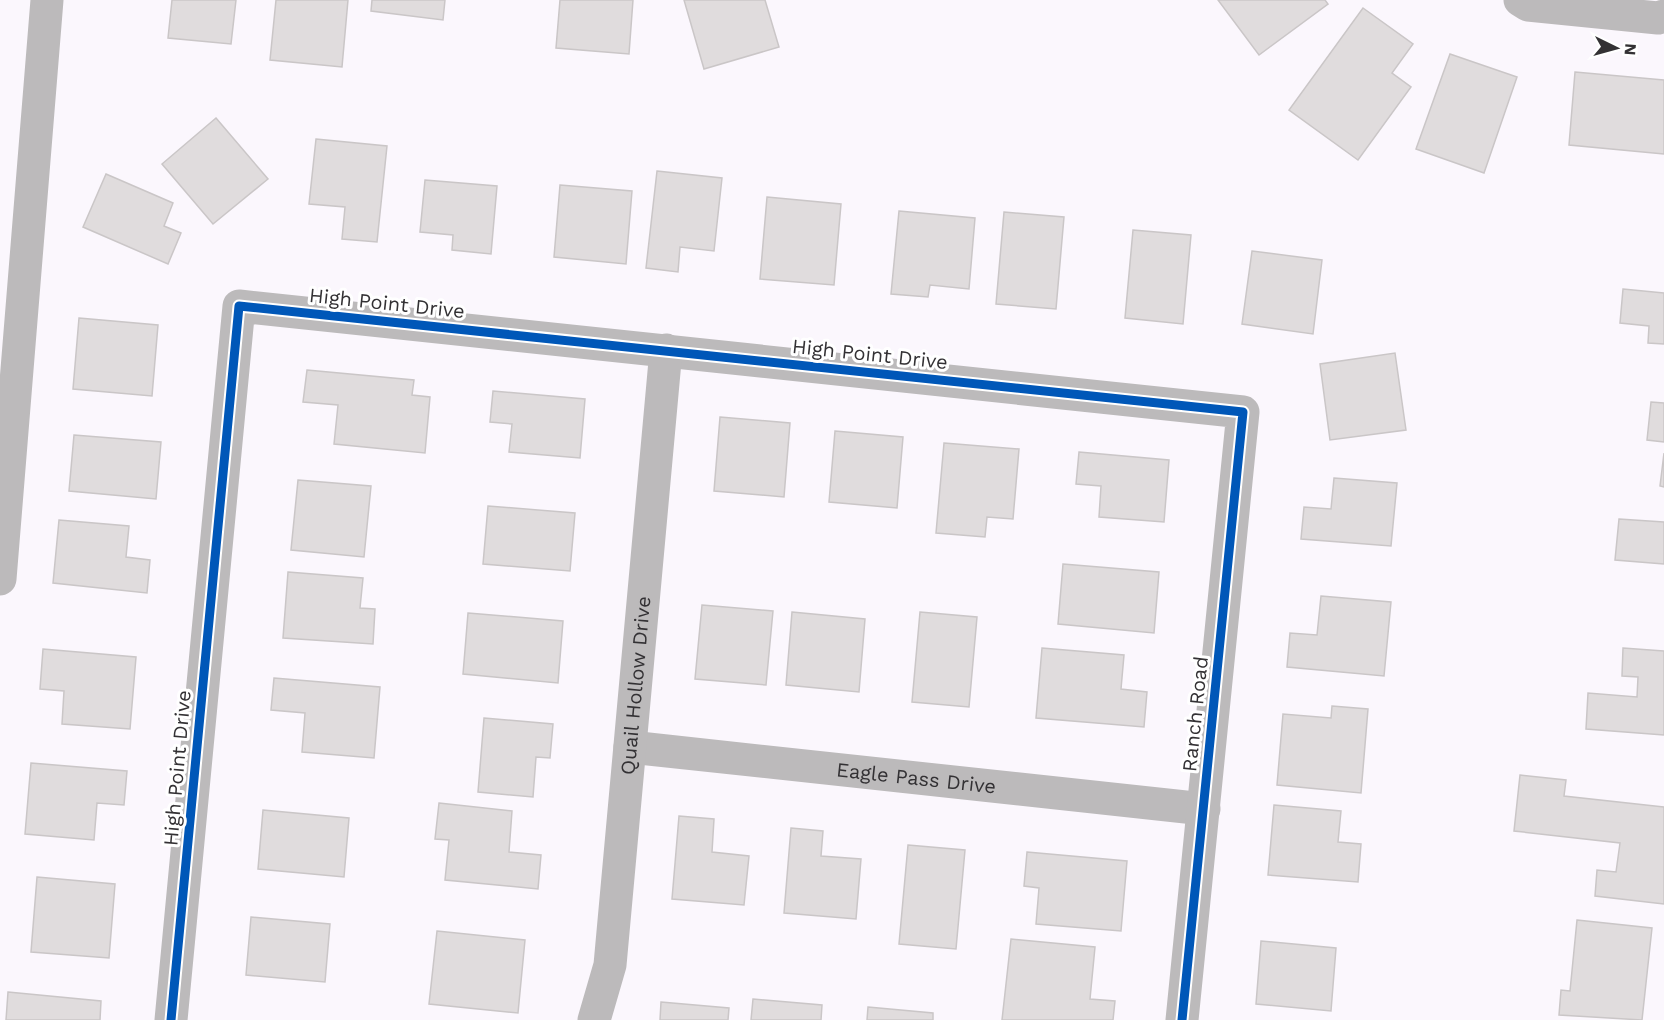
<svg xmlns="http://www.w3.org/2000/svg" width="1664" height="1020" viewBox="0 0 1664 1020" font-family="'Work Sans',sans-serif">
<rect width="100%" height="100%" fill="#fbf7fd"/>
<!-- building -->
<g fill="#e0dcdd" stroke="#cac6c7" stroke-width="1.5">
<polygon points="172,0 236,0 231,44 168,38"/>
<polygon points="276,0 348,0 342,67 270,60"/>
<polygon points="372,0 445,0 443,20 371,11"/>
<polygon points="560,0 633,0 629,54 556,48"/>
<polygon points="684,0 765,0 779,47 704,69"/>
<polygon points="1218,0 1325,0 1328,4 1259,55"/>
<polygon points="1363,8 1413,44 1392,73 1411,87 1358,160 1289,110"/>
<polygon points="1450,54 1517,77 1484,173 1416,149"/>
<polygon points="1575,72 1664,80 1664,154 1569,145"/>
<polygon points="216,118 268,179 213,224 162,164"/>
<polygon points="316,139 387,146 377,242 342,239 345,207 309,204"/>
<polygon points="657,171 722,178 714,251 680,247 678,272 646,268"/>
<polygon points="106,174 173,203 164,226 181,233 168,264 83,227"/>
<polygon points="425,180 497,186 491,254 452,250 453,235 420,232"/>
<polygon points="560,185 632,191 626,264 554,257"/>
<polygon points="767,197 841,204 834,285 760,279"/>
<polygon points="899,211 975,218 969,289 930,285 928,297 891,294"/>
<polygon points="1004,212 1064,217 1056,309 996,304"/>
<polygon points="1133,230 1191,235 1183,324 1125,318"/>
<polygon points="1252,251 1322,260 1313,334 1242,324"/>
<polygon points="1623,289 1664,293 1664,344 1648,343 1649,326 1620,323"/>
<polygon points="79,318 158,325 152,396 73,389"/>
<polygon points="1395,353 1406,430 1330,440 1320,364"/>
<polygon points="307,370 414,380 412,395 430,397 425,453 334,444 338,405 303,402"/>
<polygon points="493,391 585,399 580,458 509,452 512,424 490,422"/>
<polygon points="1651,402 1664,403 1664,442 1647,440"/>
<polygon points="720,417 790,423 784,497 714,491"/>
<polygon points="835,431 903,437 897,508 829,502"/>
<polygon points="74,435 161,442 156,499 69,491"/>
<polygon points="944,443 1019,449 1013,519 987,517 985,537 936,533"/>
<polygon points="1079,452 1169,460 1164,522 1099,517 1101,486 1076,484"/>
<polygon points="1664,453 1664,487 1660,486"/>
<polygon points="1334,478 1397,483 1391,546 1301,539 1304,507 1331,509"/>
<polygon points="298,480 371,486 364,557 291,550"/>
<polygon points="488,506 575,513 570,571 483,564"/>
<polygon points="1619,519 1664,522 1664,564 1615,560"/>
<polygon points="59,520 129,526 126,557 150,560 147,593 53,583"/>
<polygon points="1063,564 1159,572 1154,633 1058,624"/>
<polygon points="288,572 363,578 360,608 375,609 373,644 283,638"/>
<polygon points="1321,596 1391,602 1384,676 1287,667 1290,633 1317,635"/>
<polygon points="702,605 773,611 766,685 695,679"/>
<polygon points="792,612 865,619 859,692 786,685"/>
<polygon points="920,612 977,617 969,707 912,702"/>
<polygon points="468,613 563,621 558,683 463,674"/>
<polygon points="1042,648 1124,655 1121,689 1147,692 1144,727 1036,718"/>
<polygon points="1623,648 1664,651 1664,735 1586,729 1588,693 1637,697 1638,677 1622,676"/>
<polygon points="43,649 136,657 130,729 62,724 64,691 40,689"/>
<polygon points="274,678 380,687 374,758 302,752 305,713 271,710"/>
<polygon points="1332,706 1368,709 1361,793 1277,785 1283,714 1331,718"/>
<polygon points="484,718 553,724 550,758 536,757 533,797 478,792"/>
<polygon points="31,763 127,771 124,805 97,803 94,840 25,834"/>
<polygon points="1520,775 1566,780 1564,796 1664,807 1664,904 1595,896 1597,870 1616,872 1620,843 1514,831"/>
<polygon points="439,803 512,811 509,852 541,855 538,889 445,880 449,840 435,839"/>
<polygon points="1274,805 1341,811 1338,842 1361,844 1358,882 1268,875"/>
<polygon points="263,810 349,818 344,877 258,869"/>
<polygon points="679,816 714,819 712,852 749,856 744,905 672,899"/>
<polygon points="791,828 823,831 821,856 861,859 856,919 784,913"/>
<polygon points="908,845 965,850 956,949 899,944"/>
<polygon points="1027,852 1127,861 1121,931 1036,924 1039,888 1024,886"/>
<polygon points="37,877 115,884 109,958 31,952"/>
<polygon points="251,917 330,924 325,982 246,975"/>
<polygon points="1577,920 1652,928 1642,1020 1559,1015 1561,990 1570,991"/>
<polygon points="437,931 525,940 518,1013 429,1004"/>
<polygon points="1011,939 1095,947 1090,999 1115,1001 1113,1020 1002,1020"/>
<polygon points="1261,941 1336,948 1331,1011 1256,1004"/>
<polygon points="8,992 101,1001 100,1020 6,1020"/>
<polygon points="753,999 822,1005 821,1020 751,1020"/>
<polygon points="661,1002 729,1008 728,1020 660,1020"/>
<polygon points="868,1007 933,1013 933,1020 867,1020"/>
</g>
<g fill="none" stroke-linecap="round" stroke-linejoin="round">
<!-- minor -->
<g stroke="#bcbabb" stroke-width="33">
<polyline points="1520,0 1528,5 1658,18 1664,16"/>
<polyline points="0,579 47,0"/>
<path id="s1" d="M630,747L1204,809"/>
<polyline points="171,1020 239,306 1243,412 1182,1020"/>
<path id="s2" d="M594,1020L610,965L666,350"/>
</g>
<!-- cycleway casing -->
<g stroke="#fff" stroke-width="13">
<polyline id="cycleway" points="171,1020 239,306 1243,412 1182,1020"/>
</g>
<!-- cycleway -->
<use href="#cycleway" stroke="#0057b8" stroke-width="9"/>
</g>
<g text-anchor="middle" stroke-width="6" stroke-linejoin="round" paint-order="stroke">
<!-- street labels -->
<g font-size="20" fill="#333134" stroke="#fff">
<text transform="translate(387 303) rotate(6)" y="7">High Point Drive</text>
<text transform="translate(870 354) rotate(6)" y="7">High Point Drive</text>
<text dy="7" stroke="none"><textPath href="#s2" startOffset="338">Quail Hollow Drive</textPath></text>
<text transform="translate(1195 714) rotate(-84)" y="7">Ranch Road</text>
<text transform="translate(177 768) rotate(-85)" y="7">High Point Drive</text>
<text dy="7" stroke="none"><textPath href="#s1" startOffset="288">Eagle Pass Drive</textPath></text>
</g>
</g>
<!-- north arrow -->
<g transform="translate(1616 48) rotate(95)" stroke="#ffffff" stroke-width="4.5" paint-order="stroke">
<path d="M0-4.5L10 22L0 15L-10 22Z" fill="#333134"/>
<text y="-9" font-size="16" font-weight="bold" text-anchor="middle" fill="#333134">N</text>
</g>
</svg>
